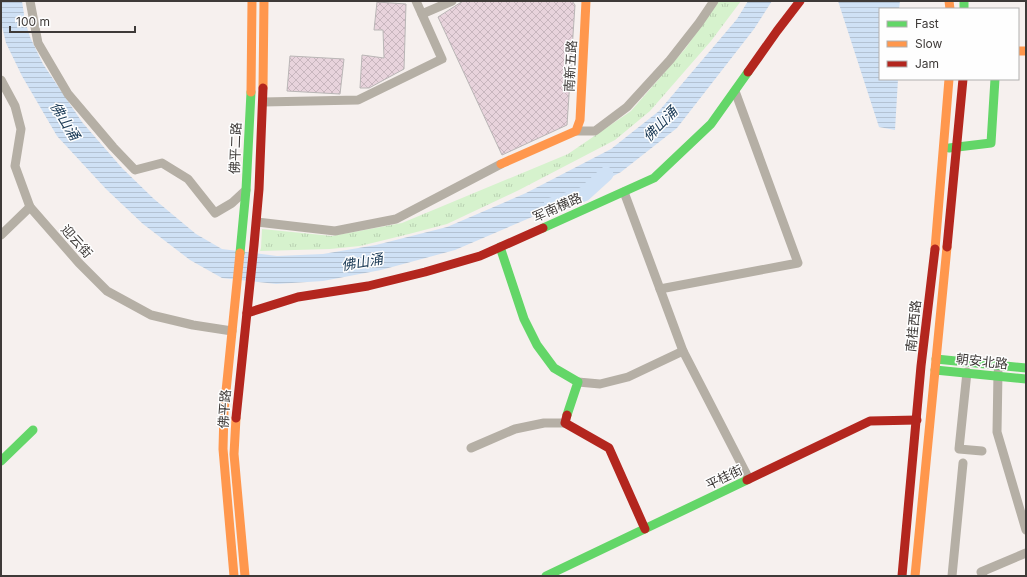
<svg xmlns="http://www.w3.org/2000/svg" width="1027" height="577" viewBox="0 0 1027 577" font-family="Inter,'Noto Sans SC',sans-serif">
<defs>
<pattern id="park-tufts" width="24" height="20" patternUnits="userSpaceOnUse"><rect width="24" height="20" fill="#d6f2cd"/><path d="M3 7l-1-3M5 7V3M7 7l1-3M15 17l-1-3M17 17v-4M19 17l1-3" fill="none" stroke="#b9d0b1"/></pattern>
<pattern id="water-rules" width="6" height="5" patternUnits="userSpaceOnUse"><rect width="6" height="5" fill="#cfe1f5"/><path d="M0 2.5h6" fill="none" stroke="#b3c2d3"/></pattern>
<pattern id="building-cross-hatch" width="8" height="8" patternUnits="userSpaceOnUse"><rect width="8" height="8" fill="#e8d3dc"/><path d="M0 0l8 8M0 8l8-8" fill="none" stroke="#c8b6be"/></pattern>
</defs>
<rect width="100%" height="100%" fill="#f6f0ee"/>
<!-- park -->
<polygon fill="url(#park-tufts)" points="719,1 741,1 711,41 650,111 615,140 519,190 447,224 409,234 360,246 330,249 260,251 261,248 262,229 332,236 402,223 568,154 631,111 685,49"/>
<!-- water -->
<g fill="url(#water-rules)">
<polygon points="1,1 22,1 25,21 30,37 43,64 82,122 122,168 154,199 196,234 222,249 277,256 323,254 376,245 447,227 526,193 611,149 659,111 737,19 748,1 772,1 754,29 677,128 621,172 539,214 455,250 381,270 323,281 276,284 222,278 190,260 143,224 106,189 57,136 22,76 6,43 1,22"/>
<polygon points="838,1 900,1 899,9 880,9 880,79 898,79 895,130 879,127"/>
</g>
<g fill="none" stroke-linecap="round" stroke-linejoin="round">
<!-- river -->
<polyline stroke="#cfe1f5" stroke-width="15" points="551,205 584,194 606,174"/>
</g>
<!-- building -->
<g fill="url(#building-cross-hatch)" stroke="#bab6b6">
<polygon points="463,1 572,1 575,5 567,125 502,155 438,17"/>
<polygon points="377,2 406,4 404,69 369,88 360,88 362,55 384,58 383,30 374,30"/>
<polygon points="290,56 344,59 340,94 287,91"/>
</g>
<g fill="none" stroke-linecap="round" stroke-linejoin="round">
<!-- street -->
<g stroke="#b5afa5" stroke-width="9">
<polyline points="30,1 38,43 68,94 113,147 135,170 162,163 188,179 215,213 232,203 246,190"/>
<polyline points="422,14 452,1"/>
<polyline points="1,80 15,106 21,129 15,166 30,207 79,263 107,291 151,315 193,325 232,331"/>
<polyline points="263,102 358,100 442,59 416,1"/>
<polyline points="576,131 595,131 627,107 670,60 699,23 714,1"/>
<polyline points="624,192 683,351 749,479"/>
<polyline points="257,222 335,231 396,219 501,164"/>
<polyline points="1,235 30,207"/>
<polyline points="660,289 798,263 735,91"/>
<polyline points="967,372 959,449 982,451"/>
<polyline points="998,372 997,432 1026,530"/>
<polyline points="578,382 600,384 628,377 683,351"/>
<polyline points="471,448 515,429 544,423 565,423"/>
<polyline points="952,576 963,463"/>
<polyline points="983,576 981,572 1026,553"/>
</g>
<!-- fast -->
<g stroke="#63d668" stroke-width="9">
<polyline points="964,1 964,9"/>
<polyline points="949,148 991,143 995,79"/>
<polyline points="543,228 654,178 711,124 748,72"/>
<polyline points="500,247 524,319 537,345 554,368 578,382 567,415"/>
<polyline points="240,253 246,190 251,92"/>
<polyline points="936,359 1026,368"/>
<polyline points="935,370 1026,379"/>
<polyline points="1,461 33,430"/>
<polyline points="546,576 747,480"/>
</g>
<!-- slow -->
<g stroke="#ff974d" stroke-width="9">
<polyline points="949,1 950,9"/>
<polyline points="1018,51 1026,51"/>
<polyline points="263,88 264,1"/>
<polyline points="251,92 252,1"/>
<polyline points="501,164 576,131 580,120 586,1"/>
<polyline points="935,249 949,79"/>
<polyline points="236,418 234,454 245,576"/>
<polyline points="234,576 223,449 224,411 240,253"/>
<polyline points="915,576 947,247"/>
</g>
<!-- jam -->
<g stroke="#b3261e" stroke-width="9">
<polyline points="748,72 777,31 800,1"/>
<polyline points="947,247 963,79"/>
<polyline points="247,313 298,297 368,286 425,272 480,256 543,228"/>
<polyline points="567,415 565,423 609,448 645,529"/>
<polyline points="236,418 254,245 259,189 263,88"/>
<polyline points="747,480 870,421 917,420"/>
<polyline points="902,576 921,366 935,249"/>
</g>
</g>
<g text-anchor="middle" stroke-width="3" stroke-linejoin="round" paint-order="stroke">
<!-- street labels -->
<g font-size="13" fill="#3e3a38" stroke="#fefefe">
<text transform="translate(570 66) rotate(-87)" y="5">南新五路</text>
<text transform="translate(235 148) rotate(-88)" y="5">佛平二路</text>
<text transform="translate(557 207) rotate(-24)" y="5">军南横路</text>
<text transform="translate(77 241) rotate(48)" y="5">迎云街</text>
<text transform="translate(913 326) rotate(-84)" y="5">南桂西路</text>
<text transform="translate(982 361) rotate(6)" y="5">朝安北路</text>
<text transform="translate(224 409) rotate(-86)" y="5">佛平路</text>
<text transform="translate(724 477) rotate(-26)" y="5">平桂街</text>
</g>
<!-- water labels -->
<g font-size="14" font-style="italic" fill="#183854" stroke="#fefefe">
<text transform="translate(65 121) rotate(58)" y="5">佛山涌</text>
<text transform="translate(660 124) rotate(-46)" y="5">佛山涌</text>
<text transform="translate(362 262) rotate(-10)" y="5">佛山涌</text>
</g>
</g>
<!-- border -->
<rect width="1027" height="577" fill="none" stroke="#3e3a38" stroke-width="4"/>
<!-- legend -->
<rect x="879" y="8" width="140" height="72" fill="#fefefe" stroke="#b1b0af"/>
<rect x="887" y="21" width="20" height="6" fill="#63d668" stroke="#b1b0af"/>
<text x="915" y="28" font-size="12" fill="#3e3a38">Fast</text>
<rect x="887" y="41" width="20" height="6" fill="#ff974d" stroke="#b1b0af"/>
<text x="915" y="48" font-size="12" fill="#3e3a38">Slow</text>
<rect x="887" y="61" width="20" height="6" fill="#b3261e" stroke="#b1b0af"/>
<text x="915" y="68" font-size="12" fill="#3e3a38">Jam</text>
<!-- scale -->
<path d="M10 26v6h125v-6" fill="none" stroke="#3e3a38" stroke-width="2"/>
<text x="16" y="26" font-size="12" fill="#3e3a38" stroke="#fefefe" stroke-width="3" paint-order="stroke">100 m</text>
</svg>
